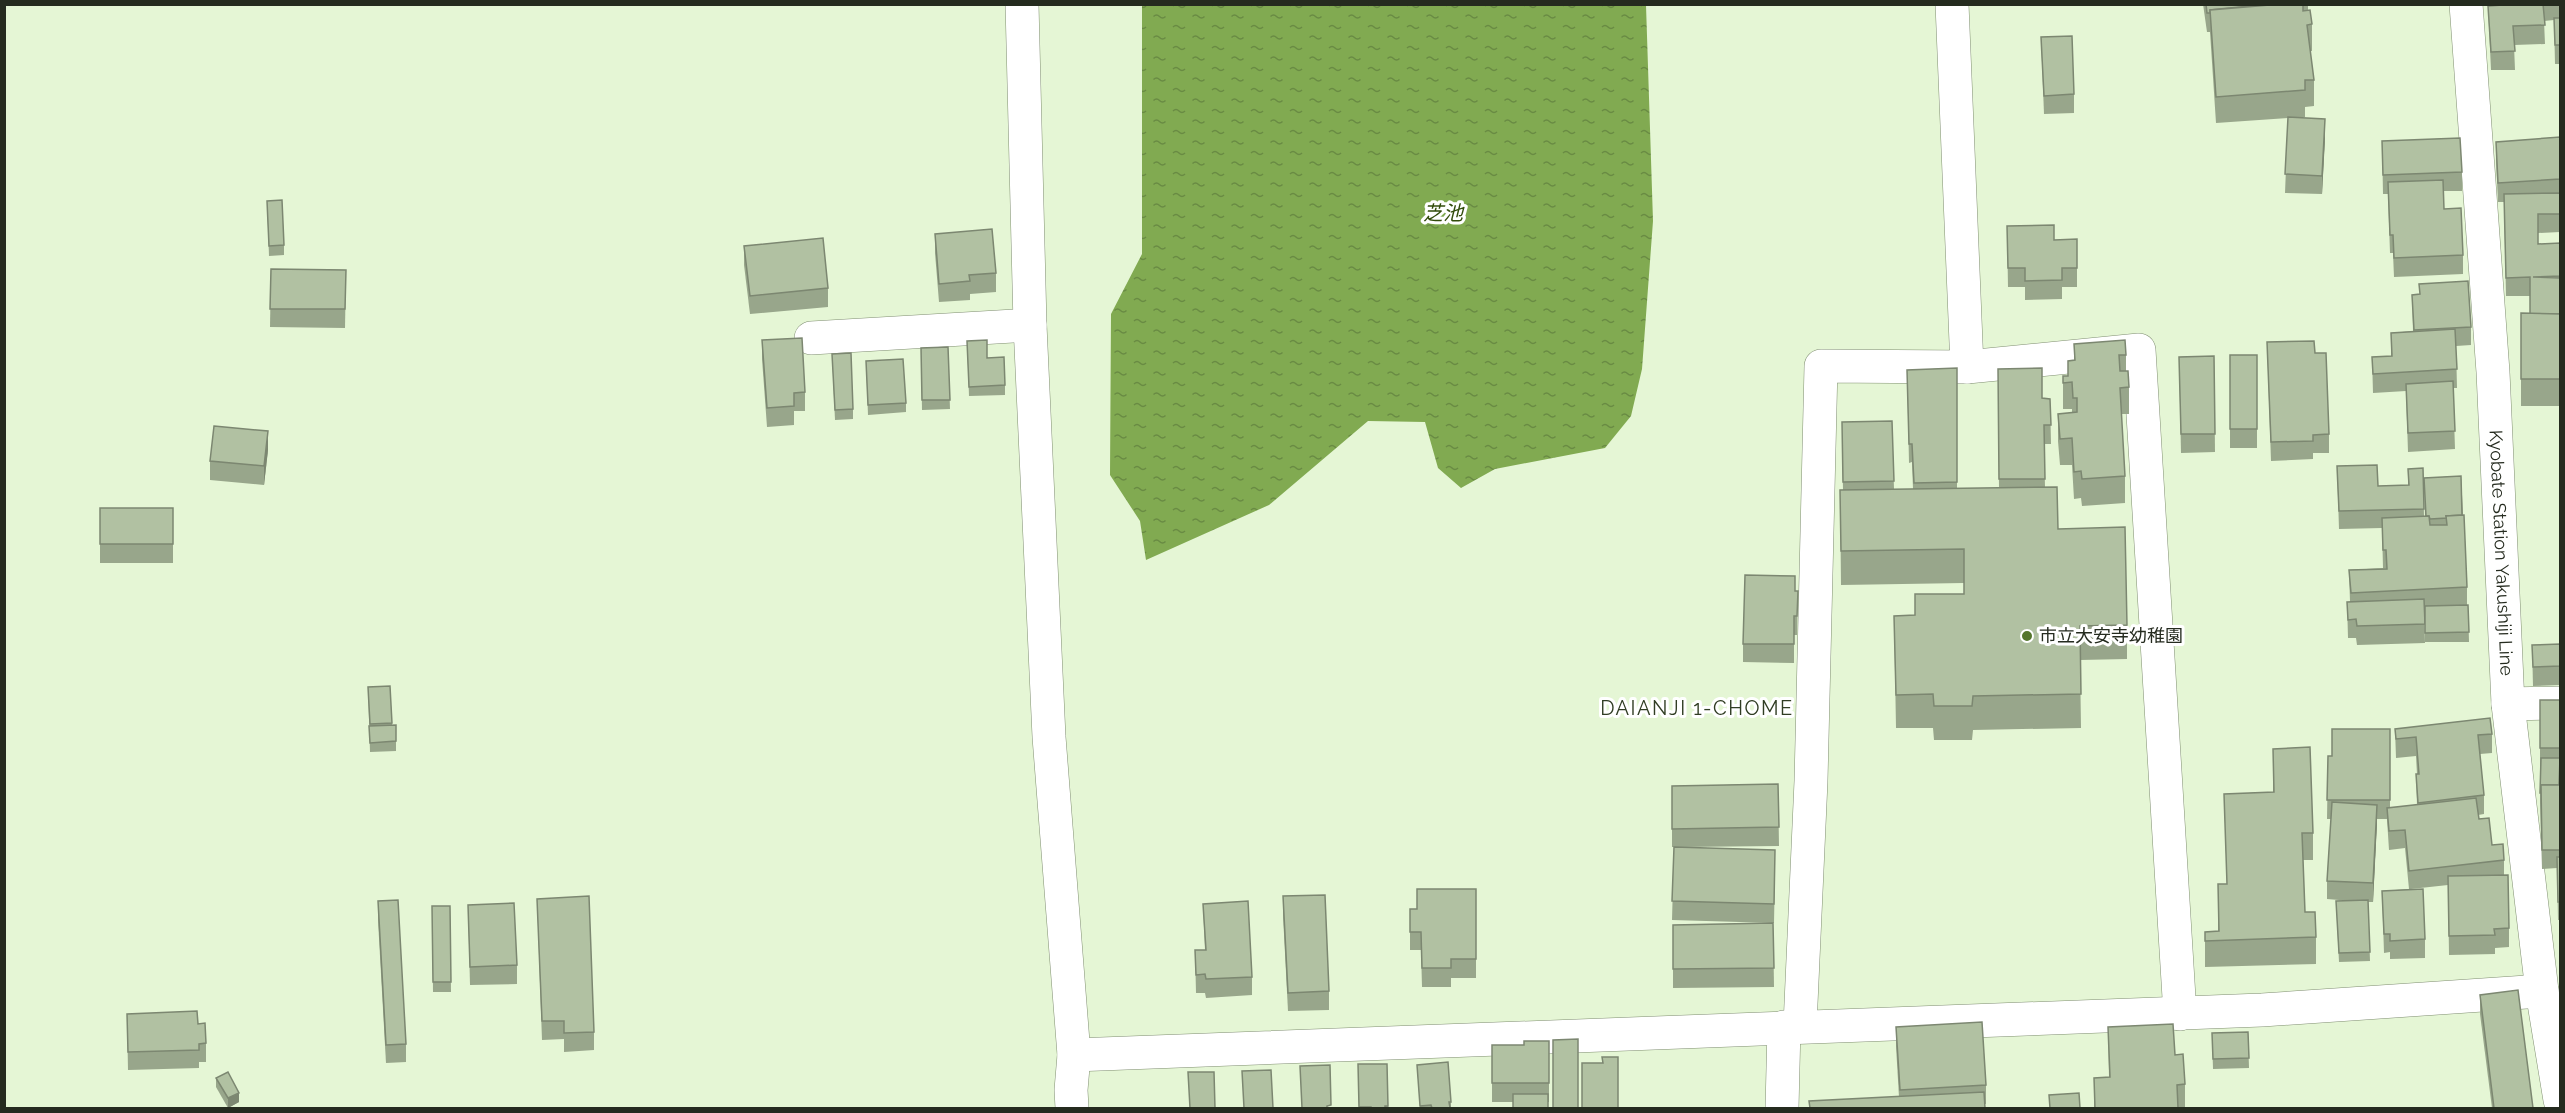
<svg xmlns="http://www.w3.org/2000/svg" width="2565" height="1113" viewBox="0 0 2565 1113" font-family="Raleway,'Noto Sans JP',sans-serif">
<defs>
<pattern id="water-ripples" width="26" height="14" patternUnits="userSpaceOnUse" patternTransform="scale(1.5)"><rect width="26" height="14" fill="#81aa51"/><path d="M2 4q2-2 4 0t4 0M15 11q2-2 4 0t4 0" fill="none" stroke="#698b43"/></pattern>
</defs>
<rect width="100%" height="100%" fill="#e5f6d5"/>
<!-- water -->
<polygon fill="url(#water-ripples)" points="1142,5 1646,5 1653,221 1642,369 1631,416 1605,448 1495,469 1461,488 1438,468 1425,422 1368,421 1269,505 1146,560 1140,521 1110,475 1111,314 1142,254"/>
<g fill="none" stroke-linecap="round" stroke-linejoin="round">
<!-- street casing -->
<g stroke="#808f72" stroke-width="34">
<g id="street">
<polyline points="1022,4 1030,325 1049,737 1074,1055 1071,1090 1072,1108"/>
<polyline points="811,338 1030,325"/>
<polyline points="1967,367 2139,350 2180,1014"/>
<polyline points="2508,704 2560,703"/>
<polyline points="1800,1026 1811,781 1821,366 1967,367 1952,4"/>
<polyline points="1074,1055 2262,1010 2542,991"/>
<polyline points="1782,1108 1784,1027"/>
</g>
</g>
<!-- secondary casing -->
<g stroke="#808f72" stroke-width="34">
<g id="secondary">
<path id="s1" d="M2466,4L2493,372L2508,704L2542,991L2560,1100"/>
</g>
</g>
<!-- street -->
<use href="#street" stroke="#fff" stroke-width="33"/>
<!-- secondary -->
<use href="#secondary" stroke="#fff" stroke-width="33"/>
</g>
<!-- wall -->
<g fill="#98a68b">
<polygon points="2203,4 2308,4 2308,10 2312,24 2312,51 2310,51 2314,80 2314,106 2305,107 2305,117 2300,117 2325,138 2322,194 2285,193 2288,118 2216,123 2210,32 2207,32"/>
<polygon points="2494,4 2560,4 2560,64 2555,64 2554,20 2544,21 2545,44 2514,45 2515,70 2491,70 2488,6 2494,6"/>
<polygon points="2041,37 2074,94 2074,113 2044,114"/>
<polygon points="2560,137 2560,232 2538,233 2538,244 2560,243 2560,406 2521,406 2521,313 2530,314 2530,296 2506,296 2504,202 2498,202 2496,160 2496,142"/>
<polygon points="2382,141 2462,172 2462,191 2443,191 2444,209 2463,255 2463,274 2394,277 2393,253 2390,253 2388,194 2383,194"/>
<polygon points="267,201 284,245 284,255 269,256"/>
<polygon points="2007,226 2054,240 2077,239 2077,287 2062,287 2062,299 2025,300 2025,287 2008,287"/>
<polygon points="935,234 996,273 996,292 970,294 970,300 939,302 935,253"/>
<polygon points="744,246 828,288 828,307 750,314 744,265"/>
<polygon points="271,269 346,270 345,328 270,327"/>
<polygon points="2412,295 2471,327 2471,345 2456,346 2457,388 2453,388 2455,449 2408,452 2406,391 2373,393 2372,357 2391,356 2391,333 2413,331"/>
<polygon points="762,340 805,392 805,411 794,411 794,425 767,427 762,359"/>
<polygon points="967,341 987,358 1005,385 1005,395 969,396"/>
<polygon points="2267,342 2315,353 2329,434 2329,453 2313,453 2313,459 2271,461"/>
<polygon points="2074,344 2126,355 2126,371 2129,387 2129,414 2121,414 2125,476 2125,503 2082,506 2081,498 2074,499 2072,465 2060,465 2058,441 2058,414 2072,413 2072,409 2063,409 2063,376 2068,376 2068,361 2074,361"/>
<polygon points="948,347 950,409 922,410 921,348"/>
<polygon points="832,354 853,409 853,419 835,420"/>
<rect x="2230" y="355" width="27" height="93"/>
<polygon points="2214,356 2215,452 2181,453 2179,357"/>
<polygon points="866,361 906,403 906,412 868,415"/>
<polygon points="1957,368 1957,488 1999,488 1998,369 2042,398 2050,399 2051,444 2044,444 2045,487 2058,529 2127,625 2127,659 2080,660 2081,728 1973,730 1972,740 1934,740 1933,728 1896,728 1894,616 1915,615 1964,594 1964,583 1841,585 1840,490 1843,490 1842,441 1892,421 1894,489 1913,489 1912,462 1909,463 1907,370"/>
<polygon points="268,450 264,485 210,480 210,461"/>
<polygon points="2337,466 2378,486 2408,485 2408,469 2423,468 2424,516 2425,516 2424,478 2461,476 2467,587 2467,605 2468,605 2469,642 2425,642 2425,608 2424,608 2425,643 2357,645 2356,638 2348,638 2347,602 2350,602 2349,570 2383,568 2382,528 2339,529"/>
<rect x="100" y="508" width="73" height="55"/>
<polygon points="1795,591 1798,591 1797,635 1794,635 1794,663 1743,662 1743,644"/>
<polygon points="2560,644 2560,685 2533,686 2532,645"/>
<polygon points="390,686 392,725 396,725 396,751 370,752 368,687"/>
<polygon points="2540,700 2560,700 2560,920 2558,920 2557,868 2542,869 2540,802"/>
<polygon points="2390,729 2390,808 2417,805 2416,774 2417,774 2416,756 2396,758 2395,729 2492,734 2492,753 2480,754 2484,795 2484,814 2478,815 2479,819 2492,845 2504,860 2504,875 2509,928 2509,947 2495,948 2495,954 2449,955 2448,885 2411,889 2425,939 2425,958 2390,959 2390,952 2384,953 2382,891 2409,889 2405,848 2389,850 2387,819 2377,819 2373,902 2368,902 2370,961 2339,962 2336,901 2351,901 2327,899 2327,881 2331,819 2327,819 2328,756 2332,756"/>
<polygon points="2273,749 2313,833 2313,860 2303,860 2305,912 2316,937 2316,964 2205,967 2205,932 2218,931 2218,884 2227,884 2224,794 2273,792"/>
<polygon points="1778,784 1779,846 1681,847 1775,869 1774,923 1672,920 1674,847 1672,847 1672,786"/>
<polygon points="1476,889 1476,978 1451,978 1451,987 1422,987 1421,950 1410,950 1410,909 1417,909"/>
<polygon points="1283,896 1329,991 1329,1010 1288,1011 1283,915"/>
<polygon points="537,899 594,1032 594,1050 564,1052 564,1039 542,1040"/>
<polygon points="378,901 406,1044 406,1062 386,1063 378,920"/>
<polygon points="1203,904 1252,977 1252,995 1206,998 1205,993 1196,993 1195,950 1205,950"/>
<polygon points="468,905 517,965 517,984 470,985"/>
<polygon points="432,906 450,906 451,992 433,992"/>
<polygon points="1773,923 1774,987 1673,988 1673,925"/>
<polygon points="2480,995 2533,1108 2492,1108 2480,1014"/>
<polygon points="127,1014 198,1024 206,1043 206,1062 199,1062 199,1068 128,1070"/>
<polygon points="1896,1027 1986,1085 1986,1104 1899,1097 1896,1046"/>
<polygon points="2108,1027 2175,1055 2185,1084 2185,1108 2094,1108 2094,1078 2109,1077"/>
<polygon points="2248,1032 2249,1068 2213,1069 2212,1033"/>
<polygon points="1549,1041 1549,1102 1492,1102 1492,1045 1524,1045"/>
<polygon points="1358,1064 1387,1064 1388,1108 1359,1108"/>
<polygon points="1417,1065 1451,1102 1451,1108 1420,1108"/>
<polygon points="216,1078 239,1102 228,1108 216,1087"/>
</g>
<!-- shaded-wall -->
<g fill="#7c8771">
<polygon points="2325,119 2325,138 2322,194 2322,176"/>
<polygon points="268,431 268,450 264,485 264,466"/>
<polygon points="2377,805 2377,824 2373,902 2373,883"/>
<polygon points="239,1093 239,1102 228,1108 228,1098"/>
</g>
<!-- building -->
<g fill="#b1c1a2" stroke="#7c8771" stroke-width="1.5">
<polygon points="2206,4 2270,4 2210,10 2210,13 2207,13"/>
<polygon points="2282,4 2303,4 2303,11 2310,10 2312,24 2307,25 2314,80 2305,80 2305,90 2216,97 2210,10"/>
<polygon points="2518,4 2543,4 2545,25 2513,26 2515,51 2491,52 2488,6"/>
<polygon points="2554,18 2560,18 2560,45 2555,45"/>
<polygon points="2072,36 2074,94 2044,96 2041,37"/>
<polygon points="2288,117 2325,119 2322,176 2285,174"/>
<polygon points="2560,137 2560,179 2498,183 2496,142"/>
<polygon points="2460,138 2462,172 2383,175 2382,141"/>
<polygon points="2443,180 2444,209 2461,208 2463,255 2394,258 2393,235 2390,235 2388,182"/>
<polygon points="2560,193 2560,214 2538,214 2538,244 2560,243 2560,276 2533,277 2560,278 2560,314 2530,314 2530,277 2506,278 2504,194"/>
<polygon points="282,200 284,245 269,246 267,201"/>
<polygon points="2054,225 2054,240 2077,239 2077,268 2062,268 2062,280 2025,281 2025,268 2008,268 2007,226"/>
<polygon points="992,229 996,273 969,275 970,281 939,284 935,234"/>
<polygon points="823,238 828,288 750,296 744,246"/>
<polygon points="271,269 346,270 345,309 270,309"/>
<polygon points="2468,281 2471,327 2414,330 2412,295 2420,294 2419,284"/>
<polygon points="2521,313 2560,314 2560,379 2521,379"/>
<polygon points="2455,329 2457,369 2373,374 2372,357 2392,356 2391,333"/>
<polygon points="802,338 805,392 794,393 794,406 767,408 762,340"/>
<polygon points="987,340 987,358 1004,357 1005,385 969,387 967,341"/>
<polygon points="2125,340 2126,355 2119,355 2120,371 2128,371 2129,387 2120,388 2125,476 2082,479 2081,471 2074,472 2072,438 2060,439 2058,414 2077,412 2077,398 2073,398 2072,382 2063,383 2063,376 2068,376 2068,361 2075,360 2074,344"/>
<polygon points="2314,341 2315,353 2326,353 2329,434 2313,435 2313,441 2271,442 2267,342"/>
<polygon points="948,347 950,400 922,400 921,348"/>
<polygon points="851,353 853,409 835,410 832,354"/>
<rect x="2230" y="355" width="27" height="74"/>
<polygon points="2214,356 2215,434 2181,434 2179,357"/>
<polygon points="903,359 906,403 868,405 866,361"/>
<polygon points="1957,368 1957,482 1914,483 1912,444 1909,444 1907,370"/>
<polygon points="2042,368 2042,398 2050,399 2051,425 2044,425 2045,479 1999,479 1998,369"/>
<polygon points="2453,381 2455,431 2408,433 2406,384"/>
<polygon points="1892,421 1894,481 1843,482 1842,422"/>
<polygon points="214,426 268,431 264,466 210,461"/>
<polygon points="2377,465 2378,486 2409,485 2408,469 2423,468 2424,509 2339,511 2337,466"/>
<polygon points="2461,476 2462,515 2446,516 2447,518 2430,519 2429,516 2426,516 2424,478"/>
<polygon points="2057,487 2058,529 2125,527 2127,625 2080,626 2081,694 1973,696 1972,706 1934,706 1933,694 1896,695 1894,616 1915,615 1915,594 1964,594 1964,549 1841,551 1840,490"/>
<rect x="100" y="508" width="73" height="36"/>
<polygon points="2464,515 2467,587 2351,593 2349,570 2387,569 2386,550 2383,550 2382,518 2429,516 2430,525 2447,525 2446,516"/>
<polygon points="1745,575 1795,576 1795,591 1798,591 1797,616 1794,616 1794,644 1743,644"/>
<polygon points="2424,599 2425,624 2357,626 2356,619 2348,620 2347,602"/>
<polygon points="2468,605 2469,632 2425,633 2425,606"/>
<polygon points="2560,644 2560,666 2533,667 2532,645"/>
<polygon points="390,686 392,723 370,724 368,687"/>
<rect x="2540" y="700" width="20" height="48"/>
<polygon points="2490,718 2492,734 2478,735 2484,795 2418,803 2416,774 2419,774 2416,737 2396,739 2395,729"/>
<polygon points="396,725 396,741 370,743 369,726"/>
<polygon points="2332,729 2390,729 2390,800 2327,800 2328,756 2332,756"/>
<polygon points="2310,747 2313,833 2302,833 2305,912 2315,912 2316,937 2205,941 2205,932 2219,931 2218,884 2227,884 2224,794 2274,792 2273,749"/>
<polygon points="2541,758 2560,758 2559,785 2541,785 2541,793 2540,793"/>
<polygon points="1778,784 1779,827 1672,829 1672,786"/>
<polygon points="2541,785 2560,785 2560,850 2542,850"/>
<polygon points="2476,798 2479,819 2489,818 2492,845 2503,844 2504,860 2409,871 2405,830 2389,831 2387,808"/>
<polygon points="2332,802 2377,805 2373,883 2327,881"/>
<polygon points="1674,847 1775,850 1774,904 1672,901"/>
<polygon points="2557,857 2560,857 2560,902 2558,902"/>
<polygon points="2508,875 2509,928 2494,929 2495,935 2449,936 2448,876"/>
<polygon points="1417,889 1476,889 1476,959 1451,959 1451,968 1422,968 1421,932 1410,932 1410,909 1417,909"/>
<polygon points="2423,889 2425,939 2390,941 2390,934 2384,934 2382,891"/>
<polygon points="1325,895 1329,991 1288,993 1283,896"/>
<polygon points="589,896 594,1032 564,1033 564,1021 542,1021 537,899"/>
<polygon points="398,900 406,1044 386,1045 378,901"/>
<polygon points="2368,900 2370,952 2339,953 2336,901"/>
<polygon points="1248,901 1252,977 1206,979 1205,974 1196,975 1195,950 1206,950 1203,904"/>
<polygon points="514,903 517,965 470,967 468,905"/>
<polygon points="432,906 450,906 451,982 433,982"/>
<polygon points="1773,923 1774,968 1673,969 1673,925"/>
<polygon points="2518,990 2533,1108 2494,1108 2480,995"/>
<polygon points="197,1011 198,1024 205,1023 206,1043 199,1044 199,1050 128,1052 127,1014"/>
<polygon points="1982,1022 1986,1085 1900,1090 1896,1027"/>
<polygon points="2173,1024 2175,1055 2183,1054 2185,1084 2177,1085 2178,1108 2095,1108 2094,1078 2110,1077 2108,1027"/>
<polygon points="2248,1032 2249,1058 2213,1059 2212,1033"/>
<polygon points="1578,1039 1578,1108 1553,1108 1553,1040"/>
<polygon points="1524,1041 1549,1041 1549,1083 1492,1083 1492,1045 1524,1045"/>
<polygon points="1602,1057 1618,1057 1618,1108 1582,1108 1582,1063 1603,1063"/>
<polygon points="1448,1062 1451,1102 1449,1102 1450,1108 1432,1108 1431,1105 1420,1106 1417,1065"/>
<polygon points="1358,1064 1387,1064 1388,1106 1385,1106 1385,1108 1371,1108 1371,1107 1359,1107"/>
<polygon points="1330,1065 1331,1105 1327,1106 1327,1108 1302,1108 1300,1066"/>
<polygon points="1271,1070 1273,1108 1244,1108 1242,1071"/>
<polygon points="228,1072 239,1093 228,1098 216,1078"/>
<polygon points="1188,1072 1214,1072 1215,1108 1190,1108"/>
<polygon points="1984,1092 1985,1108 1810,1108 1809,1101"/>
<polygon points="2079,1093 2080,1108 2050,1108 2049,1095"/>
<rect x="1513" y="1094" width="35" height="14"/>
</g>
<!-- markers -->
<circle fill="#54752c" stroke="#fff" stroke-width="2" cx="2027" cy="636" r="6"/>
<g text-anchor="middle" stroke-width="6" stroke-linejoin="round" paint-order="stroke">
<!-- street labels -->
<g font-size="18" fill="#252b1f" stroke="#fff">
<text dy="6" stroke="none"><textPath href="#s1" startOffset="550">Kyobate Station Yakushiji Line</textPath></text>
</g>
<!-- poi labels -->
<g font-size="18" fill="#252b1f" stroke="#fff" text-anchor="start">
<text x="2039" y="642">市立大安寺幼稚園</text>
</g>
<!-- water labels -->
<g font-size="20" font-style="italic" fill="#324c0b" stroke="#fff">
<text x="1443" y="220">芝池</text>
</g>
<!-- neighbourhood labels -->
<g font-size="20" letter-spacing="1.5" fill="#303d23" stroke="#fff">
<text x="1697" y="715">DAIANJI 1-CHOME</text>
</g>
</g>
<!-- border -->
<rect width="2565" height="1113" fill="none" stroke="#252b1f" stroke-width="12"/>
</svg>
